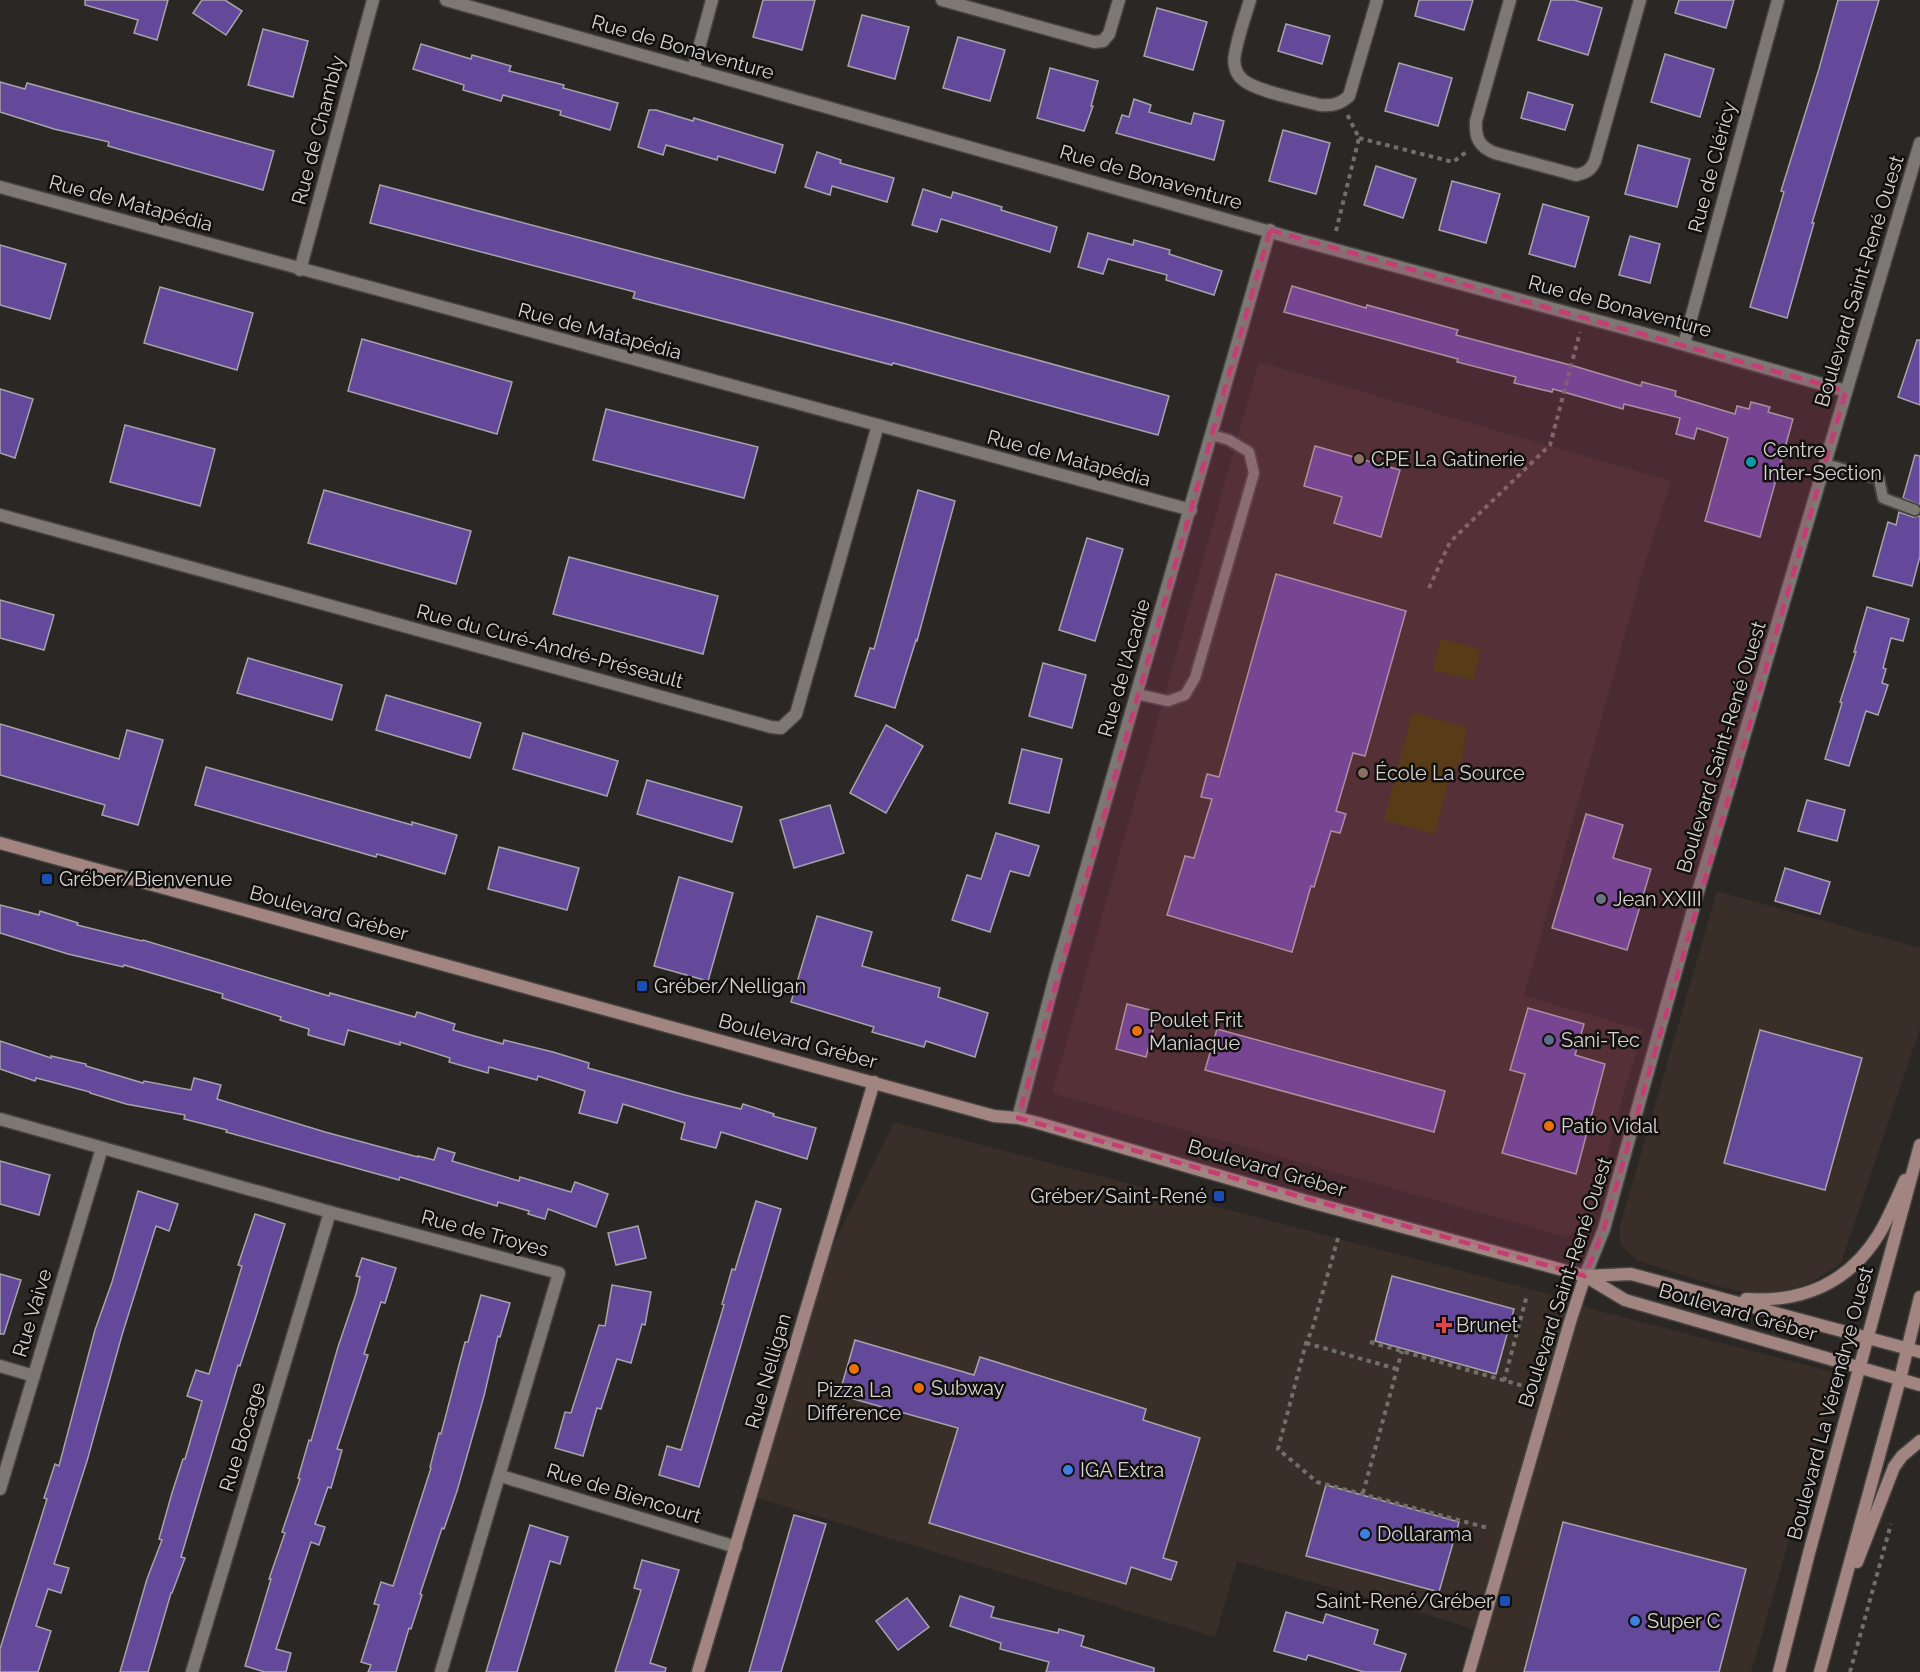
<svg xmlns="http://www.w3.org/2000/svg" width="1920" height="1672" viewBox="0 0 1920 1672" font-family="Raleway,sans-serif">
<rect width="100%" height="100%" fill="#2b2724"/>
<!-- built -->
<g fill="#392f28">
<polygon points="1259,362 1671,481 1644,566 1524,996 1643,1030 1621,1103 1589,1224 1567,1237 1052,1093"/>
<polygon points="1717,891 1920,948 1920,1028 1841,1263 1810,1283 1784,1292 1755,1294 1721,1287 1638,1261 1621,1245 1619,1230"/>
<polygon points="894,1122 1549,1294 1595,1310 1837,1373 1751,1672 1469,1672 1480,1632 1452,1622 1237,1561 1215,1637 751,1496 815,1282"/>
</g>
<!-- green -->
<g fill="#3b3c00">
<polygon points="1440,639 1481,649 1473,680 1433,670"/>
<polygon points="1412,713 1467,727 1462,760 1450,775 1435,834 1384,820"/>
</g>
<!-- building -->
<g fill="#64489a" stroke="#a5a4aa" stroke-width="1.5">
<polygon points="85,0 168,0 157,40 134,33 138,20 85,5"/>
<polygon points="202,0 225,0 242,11 226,35 193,13"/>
<polygon points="763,0 815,0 802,50 753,37"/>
<polygon points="1419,0 1473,0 1464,30 1415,16"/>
<polygon points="1551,0 1574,0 1602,8 1588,55 1538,40"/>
<polygon points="1679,0 1734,0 1726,28 1675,13"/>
<polygon points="1838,0 1879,0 1812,223 1814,223 1787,318 1750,307 1784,192 1781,191 1819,69"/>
<polygon points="1157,8 1207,22 1193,70 1144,56"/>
<polygon points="862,15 909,27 895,79 848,66"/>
<polygon points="1286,24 1330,36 1322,64 1278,51"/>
<polygon points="263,29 308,41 293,97 248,85"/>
<polygon points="958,37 1005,50 990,101 943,88"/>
<polygon points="421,44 471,59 472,55 511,66 509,71 564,85 563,88 618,103 610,130 560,115 561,111 503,95 501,101 463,90 464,85 413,69"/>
<polygon points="1665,54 1714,69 1700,117 1651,102"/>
<polygon points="1399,63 1452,78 1438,126 1385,111"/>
<polygon points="1050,68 1098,81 1091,106 1093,106 1084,131 1037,118"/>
<polygon points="0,82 25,89 27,83 274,151 263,190 108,146 109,142 54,129 0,112"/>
<polygon points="1528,92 1573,105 1565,130 1521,118"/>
<polygon points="1134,99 1151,105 1149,112 1191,124 1194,113 1224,121 1214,160 1116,133 1122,115 1129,117"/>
<polygon points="649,110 656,110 693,121 694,118 783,145 775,173 718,156 717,160 666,145 663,155 638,147"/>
<polygon points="1283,130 1330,143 1316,194 1269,181"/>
<polygon points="1638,145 1690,159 1677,207 1625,194"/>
<polygon points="817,152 841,160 840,163 894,178 887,202 832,186 830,195 805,187"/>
<polygon points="1376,166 1416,179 1403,218 1364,205"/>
<polygon points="1452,181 1500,194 1486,243 1439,230"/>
<polygon points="380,185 906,324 1169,396 1158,435 893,363 892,365 633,298 635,292 370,223"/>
<polygon points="923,189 951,198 953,192 1002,207 1001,210 1057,227 1050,252 941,219 937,232 912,225"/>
<polygon points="1543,204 1589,217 1575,267 1529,254"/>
<polygon points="1088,233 1133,245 1134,240 1170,250 1169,254 1222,271 1214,295 1166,280 1167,275 1108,259 1103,274 1078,267"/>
<polygon points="1630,236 1660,244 1650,283 1619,275"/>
<polygon points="0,245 66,264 50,319 0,305"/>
<polygon points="1292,286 1366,308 1367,305 1458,330 1456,335 1574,366 1641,386 1642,382 1676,391 1675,396 1735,414 1737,406 1749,409 1751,402 1770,407 1768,412 1793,419 1760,537 1705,521 1728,438 1697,428 1694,439 1676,434 1680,418 1624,404 1623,409 1553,389 1552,392 1514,383 1516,377 1457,362 1458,359 1284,312"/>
<polygon points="160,287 253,313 237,370 144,343"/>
<polygon points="362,339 512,382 497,434 348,391"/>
<polygon points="1917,340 1920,340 1920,405 1898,397"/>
<polygon points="0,389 33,399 15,458 0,453"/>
<polygon points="606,409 758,447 744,498 593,460"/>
<polygon points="125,425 215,449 200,506 110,482"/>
<polygon points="1315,446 1400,470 1381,537 1334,523 1342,497 1304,486"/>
<polygon points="1915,455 1920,456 1920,505 1903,498"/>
<polygon points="324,490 471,531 456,584 308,543"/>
<polygon points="918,490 955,501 917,641 916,640 895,708 855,696 870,648 874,649"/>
<polygon points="1899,512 1913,517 1920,516 1920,556 1912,586 1873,576 1888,522 1896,525"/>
<polygon points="1087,538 1123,549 1095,641 1059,630"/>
<polygon points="569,557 718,596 703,654 553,614"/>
<polygon points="1276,574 1406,611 1365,756 1353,753 1336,811 1346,814 1340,833 1331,831 1314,887 1311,886 1292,952 1167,915 1185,856 1194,858 1212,799 1201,797 1207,774 1219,777"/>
<polygon points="0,600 54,615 44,650 0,638"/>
<polygon points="1867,607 1909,619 1903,641 1891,638 1883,668 1886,669 1882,683 1888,685 1878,715 1866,711 1849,766 1825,759 1842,703 1840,702 1856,652 1854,652"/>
<polygon points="248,658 342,685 332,720 237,693"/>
<polygon points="1043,663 1086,675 1072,728 1029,716"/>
<polygon points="386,695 481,723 470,758 376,730"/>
<polygon points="0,724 119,759 127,730 163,740 138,825 102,815 105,805 0,775"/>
<polygon points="886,725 923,746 886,813 850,793"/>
<polygon points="523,733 618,761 607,796 513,769"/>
<polygon points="1022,749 1062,759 1049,813 1009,803"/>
<polygon points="206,767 412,825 412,822 457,835 445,874 377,854 376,857 195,805"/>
<polygon points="647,780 742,807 732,842 637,814"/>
<polygon points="1807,800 1845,810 1837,841 1798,831"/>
<polygon points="830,805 844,853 794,868 780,820"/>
<polygon points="1586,814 1623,825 1613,858 1651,869 1627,950 1552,928"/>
<polygon points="996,833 1039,846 1029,876 1010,871 990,932 952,920 967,875 981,879"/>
<polygon points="499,847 579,868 567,910 488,889"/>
<polygon points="1785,868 1830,882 1820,914 1775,901"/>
<polygon points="679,877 733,893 708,981 654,966"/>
<polygon points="0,905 39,915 40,911 78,923 77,925 142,941 143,940 329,996 330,993 415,1017 417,1012 455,1024 453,1030 503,1044 504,1040 553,1052 589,1063 588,1068 685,1095 741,1109 743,1104 774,1114 773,1116 816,1128 807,1159 721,1132 716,1148 681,1139 685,1123 623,1104 617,1123 579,1113 585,1091 538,1076 537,1080 489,1067 488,1073 449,1062 450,1058 400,1042 400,1045 348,1030 344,1045 308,1035 309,1029 280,1020 281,1017 222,998 223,994 124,965 123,967 68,954 0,933"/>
<polygon points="817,916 872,932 862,966 940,988 938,997 988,1013 975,1057 926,1041 924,1047 872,1032 874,1027 791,1002"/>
<polygon points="1127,1004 1158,1012 1146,1057 1116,1049"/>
<polygon points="1528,1008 1584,1024 1575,1055 1605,1064 1576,1174 1502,1153 1525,1074 1510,1070"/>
<polygon points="1217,1029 1445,1091 1434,1132 1205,1070"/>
<polygon points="1760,1030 1862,1058 1825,1190 1724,1163"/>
<polygon points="0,1041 51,1058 51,1056 86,1064 86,1066 143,1083 144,1081 191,1090 194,1078 221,1085 217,1099 325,1132 418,1157 418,1156 434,1160 438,1148 455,1153 452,1161 519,1181 520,1177 571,1192 575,1182 608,1194 596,1227 548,1209 545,1219 528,1214 529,1211 498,1202 497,1206 400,1177 399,1180 226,1132 227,1130 184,1119 185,1115 126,1104 90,1093 90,1092 36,1078 35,1081 0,1069"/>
<polygon points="0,1161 50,1175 39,1215 0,1204"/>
<polygon points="138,1191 178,1204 169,1231 156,1226 122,1335 87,1461 54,1564 69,1568 61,1593 48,1589 36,1626 51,1631 38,1672 0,1672 0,1649 47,1499 44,1498 55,1464 59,1466 95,1330 112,1282"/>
<polygon points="756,1201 781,1209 699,1487 659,1475 667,1446 681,1450 724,1305 722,1304 732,1269 735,1270"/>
<polygon points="255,1214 285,1224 255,1320 240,1366 238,1365 181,1557 185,1558 172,1593 171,1593 148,1672 120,1672 147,1579 162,1540 159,1539 172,1493 183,1459 185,1459 202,1401 187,1396 196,1370 209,1374 242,1266 238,1265"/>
<polygon points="638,1226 646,1258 616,1265 608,1233"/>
<polygon points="362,1258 396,1268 385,1303 381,1302 364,1354 368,1355 337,1449 342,1450 331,1488 328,1487 315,1524 325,1527 319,1545 311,1542 276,1649 291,1653 286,1672 265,1672 245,1666 271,1579 269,1579 285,1533 282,1532 300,1479 298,1478 309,1440 311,1441 338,1347 356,1294 360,1277 356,1276"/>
<polygon points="0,1274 21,1280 4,1334 0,1334"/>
<polygon points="1392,1276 1514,1309 1496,1374 1375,1341"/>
<polygon points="612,1285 651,1292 645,1325 642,1324 631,1363 617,1359 601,1409 597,1408 583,1456 555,1448 565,1412 571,1413 599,1325 605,1326"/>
<polygon points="481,1295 510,1303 500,1337 498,1336 484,1396 457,1491 444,1529 442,1528 420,1594 422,1595 411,1629 409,1628 396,1672 368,1672 371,1665 361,1662 379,1605 374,1604 381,1582 393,1586 431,1468 430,1467 439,1433 441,1434 465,1342 468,1342"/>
<polygon points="855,1340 974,1375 980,1357 1146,1409 1143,1420 1200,1438 1163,1558 1177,1562 1171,1580 1131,1567 1126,1584 929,1523 958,1428 839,1395"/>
<polygon points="1326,1485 1459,1522 1439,1592 1306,1556"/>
<polygon points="794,1515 826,1524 781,1672 749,1672"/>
<polygon points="1563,1522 1746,1569 1719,1672 1524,1672"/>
<polygon points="530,1525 568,1537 560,1564 550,1561 517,1672 486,1672"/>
<polygon points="642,1560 679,1570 650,1663 666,1668 665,1672 615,1672 641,1590 634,1588"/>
<polygon points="960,1596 994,1607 991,1617 1058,1633 1059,1629 1084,1636 1081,1646 1154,1668 1154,1672 1046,1672 1049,1662 1000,1649 1001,1643 950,1626"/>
<polygon points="907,1598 929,1627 898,1650 876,1621"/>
<polygon points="1286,1612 1323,1623 1326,1614 1378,1630 1374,1644 1406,1654 1400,1672 1364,1672 1308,1655 1306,1660 1274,1651"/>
</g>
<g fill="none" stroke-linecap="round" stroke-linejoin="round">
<!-- lane casing -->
<g stroke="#464340" stroke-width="14">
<g id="lane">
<polyline points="1825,464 1879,479 1883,498 1915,510"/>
<polyline points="1137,694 1168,701 1185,695 1195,678 1254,473 1249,452 1229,440 1212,435"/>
</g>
</g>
<!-- street casing -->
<g stroke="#464340" stroke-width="15">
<g id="street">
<polyline points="446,0 1292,238 1661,338 1846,391"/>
<polyline points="942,0 1094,42 1103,41 1109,34 1119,0"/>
<path d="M1250,0C1245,17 1238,36 1235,54C1233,62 1235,73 1242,79C1254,91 1302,100 1320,105C1333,106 1340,104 1349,96L1377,0"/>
<path d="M1510,0L1476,121C1475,138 1479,147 1495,153L1576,175C1586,173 1591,170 1595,161L1640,0"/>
<polyline points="693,70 712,0"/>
<polyline points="0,187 1191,510"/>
<polyline points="300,270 373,0"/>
<polyline points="1684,344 1778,0"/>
<polyline points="0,515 771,727 781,728 796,714 878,425"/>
<polyline points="1018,1118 1056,973 1270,230"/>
<polyline points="0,1119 330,1212 559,1273 441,1672"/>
<polyline points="1585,1276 1604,1229 1700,885 1920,143"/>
<polyline points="0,1366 34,1376"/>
<polyline points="501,1476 736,1547"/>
<polyline points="0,1489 102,1148"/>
<polyline points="192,1672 330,1212"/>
</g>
</g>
<!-- secondary casing -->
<g stroke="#464340" stroke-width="15">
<g id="secondary">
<polyline points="0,843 994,1116 1018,1118 1038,1123 1310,1202 1585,1276 1625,1300 1920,1385"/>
<polyline points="1586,1276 1631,1274 1920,1352"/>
<path d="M1746,1299C1802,1303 1849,1283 1879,1234C1889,1217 1897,1198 1905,1180"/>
<polyline points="1857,1562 1894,1467 1902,1456 1920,1441"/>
<polyline points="698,1672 874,1082"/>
<polyline points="1469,1672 1570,1322 1585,1276"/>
<polyline points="1779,1672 1809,1553 1920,1145"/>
<polyline points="1820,1672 1900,1379 1920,1297"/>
</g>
</g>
<!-- path -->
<g stroke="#726e6c" stroke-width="4" stroke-dasharray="4.5 4.5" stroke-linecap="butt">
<polyline points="1359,138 1453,162 1469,150"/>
<polyline points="1336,231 1359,138 1347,114"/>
<polyline points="1429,588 1450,542 1550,445 1580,332"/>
<polyline points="1338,1238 1312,1330 1306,1343 1278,1449 1317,1482 1488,1528"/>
<polyline points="1370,1342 1527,1387"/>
<polyline points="1306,1343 1397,1369"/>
<polyline points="1504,1381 1527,1295"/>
<polyline points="1363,1493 1402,1351"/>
<polyline points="1850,1672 1891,1524"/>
</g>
<!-- lane -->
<use href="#lane" stroke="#7d7874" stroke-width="10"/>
<!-- street -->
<use href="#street" stroke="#7d7874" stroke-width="12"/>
<!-- secondary -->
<use href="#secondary" stroke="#a28581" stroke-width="12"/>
</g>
<!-- marked area -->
<path fill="#c63d73" fill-opacity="0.2" stroke="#c63d73" stroke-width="4.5" stroke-dasharray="12 8" stroke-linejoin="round" d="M1270,230L1846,391L1604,1229L1585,1276L1018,1118Z"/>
<!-- markers -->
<g fill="#8d6e63" stroke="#12100f" stroke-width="2">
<circle cx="1359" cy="459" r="6"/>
<circle cx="1363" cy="773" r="6"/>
</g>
<circle fill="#0f9aa8" stroke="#12100f" stroke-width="2" cx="1751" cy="462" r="6"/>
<g fill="#1a4fb4" stroke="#12100f" stroke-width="2">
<rect x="41" y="873" width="12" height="12" rx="3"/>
<rect x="636" y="980" width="12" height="12" rx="3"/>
<rect x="1213" y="1190" width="12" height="12" rx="3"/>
<rect x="1499" y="1595" width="12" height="12" rx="3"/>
</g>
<circle fill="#6b7280" stroke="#12100f" stroke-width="2" cx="1601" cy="899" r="6"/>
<g fill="#e8710a" stroke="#12100f" stroke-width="2">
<circle cx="1137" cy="1031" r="6"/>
<circle cx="1549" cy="1126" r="6"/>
<circle cx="854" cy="1369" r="6"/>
<circle cx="919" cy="1388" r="6"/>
</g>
<circle fill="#5c6f8a" stroke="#12100f" stroke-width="2" cx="1549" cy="1040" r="6"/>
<path fill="#e0444e" stroke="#12100f" stroke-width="2" d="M1441 1316h6v6h6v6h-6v6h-6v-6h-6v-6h6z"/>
<g fill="#3f7fe0" stroke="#12100f" stroke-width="2">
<circle cx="1068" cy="1470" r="6"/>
<circle cx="1365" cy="1534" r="6"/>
<circle cx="1635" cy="1621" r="6"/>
</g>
<g text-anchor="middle" stroke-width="5" stroke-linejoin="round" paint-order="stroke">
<!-- street labels -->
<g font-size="20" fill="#d6d3d1" stroke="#12100f">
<text transform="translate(683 47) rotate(16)" y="7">Rue de Bonaventure</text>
<text transform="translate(318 130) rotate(-75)" y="7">Rue de Chambly</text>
<text transform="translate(1712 167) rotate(-75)" y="7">Rue de Cléricy</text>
<text transform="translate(1151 177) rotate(16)" y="7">Rue de Bonaventure</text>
<text transform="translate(131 203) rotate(15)" y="7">Rue de Matapédia</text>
<text transform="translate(1859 281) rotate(-73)" y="7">Boulevard Saint-René Ouest</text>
<text transform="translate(1620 306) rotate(15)" y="7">Rue de Bonaventure</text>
<text transform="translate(600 331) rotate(15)" y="7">Rue de Matapédia</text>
<text transform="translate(1069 458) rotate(15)" y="7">Rue de Matapédia</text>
<text transform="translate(550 646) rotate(15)" y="7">Rue du Curé-André-Préseault</text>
<text transform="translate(1124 668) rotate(-74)" y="7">Rue de l'Acadie</text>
<text transform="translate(1721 747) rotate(-73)" y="7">Boulevard Saint-René Ouest</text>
<text transform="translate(329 913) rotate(15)" y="7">Boulevard Gréber</text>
<text transform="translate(798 1041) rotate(15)" y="7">Boulevard Gréber</text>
<text transform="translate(1267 1168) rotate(16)" y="7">Boulevard Gréber</text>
<text transform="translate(485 1233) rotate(15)" y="7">Rue de Troyes</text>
<text transform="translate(1565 1282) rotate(-72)" y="7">Boulevard Saint-René Ouest</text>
<text transform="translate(1738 1312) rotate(16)" y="7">Boulevard Gréber</text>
<text transform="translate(32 1313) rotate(-73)" y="7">Rue Vaive</text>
<text transform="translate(768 1371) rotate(-74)" y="7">Rue Nelligan</text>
<text transform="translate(1830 1403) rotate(-75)" y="7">Boulevard La Vérendrye Ouest</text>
<text transform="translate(242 1437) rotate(-73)" y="7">Rue Bocage</text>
<text transform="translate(624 1493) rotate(17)" y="7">Rue de Biencourt</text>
</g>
<!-- poi labels -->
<g font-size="20" fill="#d6d3d1" stroke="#12100f" text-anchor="start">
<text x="1763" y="457">Centre<tspan x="1763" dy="23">Inter-Section</tspan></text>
<text x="1371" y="466">CPE La Gatinerie</text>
<text x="1375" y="780">École La Source</text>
<text x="59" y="886">Gréber/Bienvenue</text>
<text x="1613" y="906">Jean XXIII</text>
<text x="654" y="993">Gréber/Nelligan</text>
<text x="1149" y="1027">Poulet Frit<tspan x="1149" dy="23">Maniaque</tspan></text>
<text x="1561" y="1047">Sani-Tec</text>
<text x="1561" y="1133">Patio Vidal</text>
<text x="1207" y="1203" text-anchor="end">Gréber/Saint-René</text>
<text x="1456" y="1332">Brunet</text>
<text x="931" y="1395">Subway</text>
<text x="854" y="1397" text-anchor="middle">Pizza La<tspan x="854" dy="23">Différence</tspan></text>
<text x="1080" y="1477">IGA Extra</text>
<text x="1377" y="1541">Dollarama</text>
<text x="1493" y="1608" text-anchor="end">Saint-René/Gréber</text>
<text x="1647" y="1628">Super C</text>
</g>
</g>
</svg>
